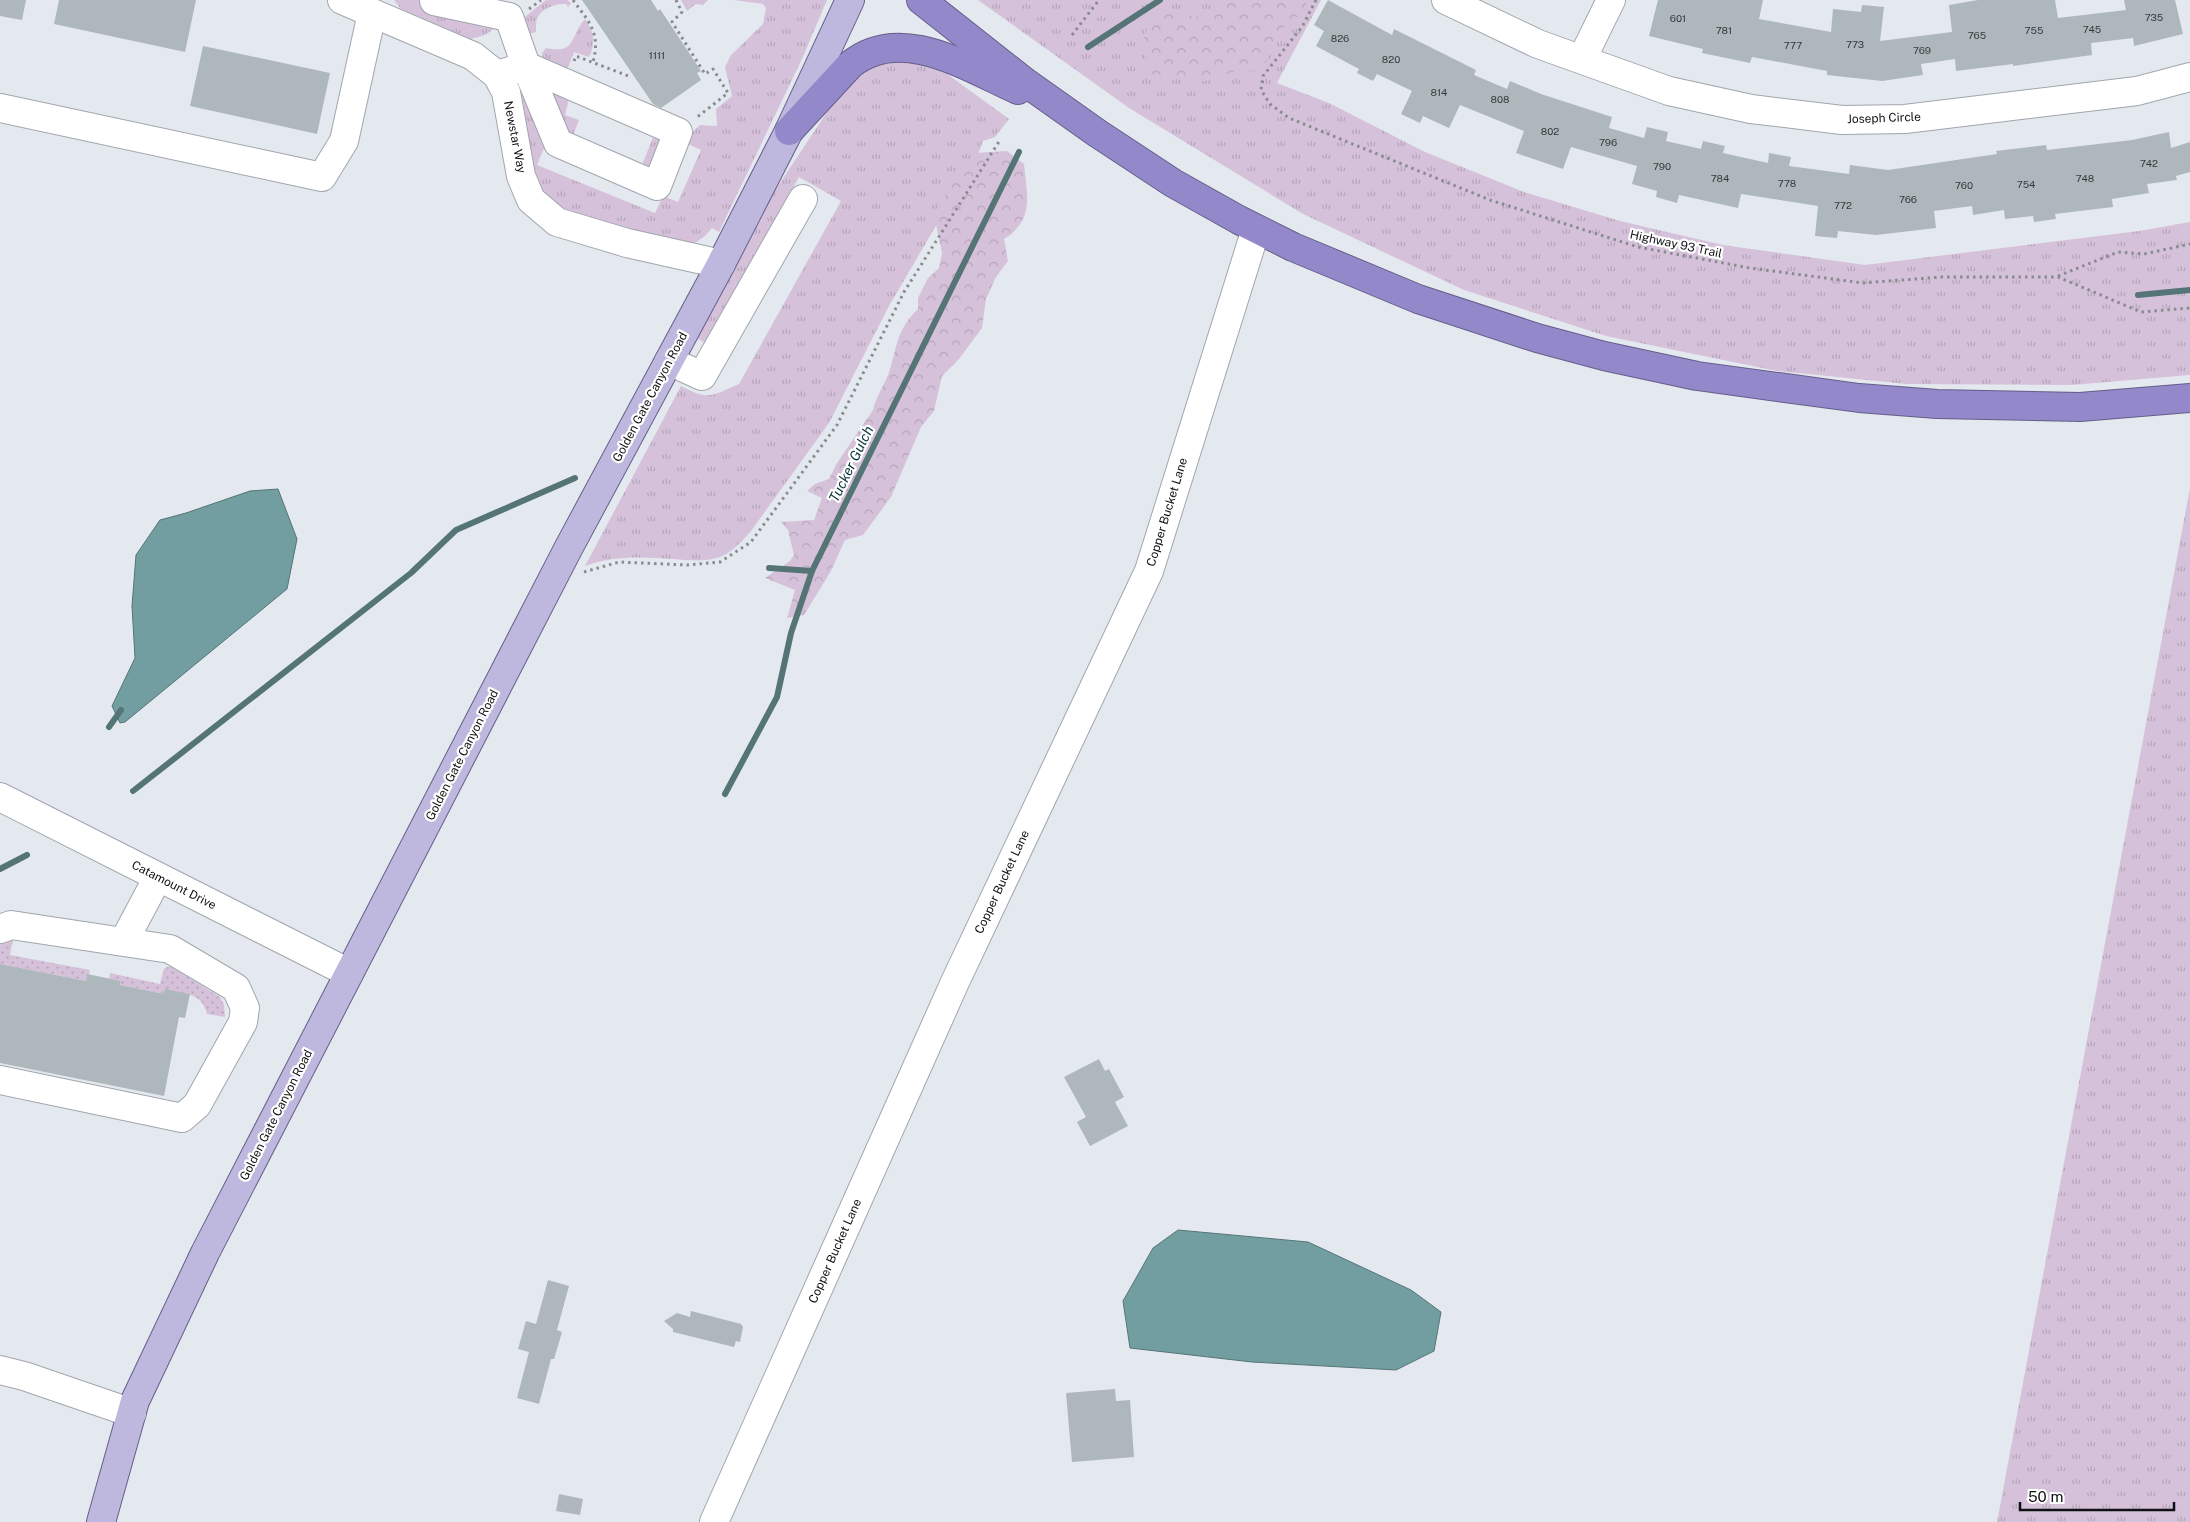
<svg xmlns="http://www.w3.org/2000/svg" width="2190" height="1522" viewBox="0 0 2190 1522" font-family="'Public Sans',sans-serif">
<defs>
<pattern id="grass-tufts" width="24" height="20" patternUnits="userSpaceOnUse" patternTransform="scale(1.25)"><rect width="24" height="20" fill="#d6c1da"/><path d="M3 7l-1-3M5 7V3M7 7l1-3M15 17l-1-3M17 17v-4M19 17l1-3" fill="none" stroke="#b6a5ba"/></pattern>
<pattern id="forest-crowns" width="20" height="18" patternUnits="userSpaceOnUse" patternTransform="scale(1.25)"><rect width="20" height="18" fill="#d6c1da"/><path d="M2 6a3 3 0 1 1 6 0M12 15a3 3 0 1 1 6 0" fill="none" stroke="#b6a5ba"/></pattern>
<pattern id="garden-dots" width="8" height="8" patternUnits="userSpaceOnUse" patternTransform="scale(1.25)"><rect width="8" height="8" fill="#d6c1da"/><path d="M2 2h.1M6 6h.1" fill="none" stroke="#b6a5ba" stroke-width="1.8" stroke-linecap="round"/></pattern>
</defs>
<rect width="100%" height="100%" fill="#e4e9f0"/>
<!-- grass -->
<g fill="url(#grass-tufts)">
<polygon points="394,0 430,0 428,13 491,25 495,28 485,35 471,39 401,9"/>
<path d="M546,0H567L571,3L568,7L566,4C556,3 541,8 537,19C536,22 536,28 536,32L528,34L521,20Z"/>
<polygon points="681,0 708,0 703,5 696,4 687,11"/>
<polygon points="734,0 827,0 802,59 719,232 712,228 705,236 695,243 613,226 561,213 536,189 521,88 525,89 544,148 537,165 655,213 663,196 678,202 701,150 686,143 687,137 700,125 717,126 716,109 732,96 725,67 731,55 763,24 766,8 763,4"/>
<polygon points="978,0 1321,0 1277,83 1329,103 1425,152 1524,192 1620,221 1723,245 1865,265 2139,231 2190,222 2190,375 2072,385 1906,384 1777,371 1606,336 1464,290 1303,214 1129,108"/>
<path d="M585,19C594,31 596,44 589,57L574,52L566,73L543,58L542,53L546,48C577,55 570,35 585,19Z"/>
<path d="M905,59L939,68L1009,119L995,137L983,141L978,154L889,306L829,423L751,531C743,540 734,551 722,556C707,563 688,560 673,559C642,557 614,555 585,566L681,386C709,401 711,396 739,384L841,201L799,177L705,343L694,336L758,216L841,91L859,72L873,65Z"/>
<polygon points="553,91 569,99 565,115 579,120 572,138 569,137 550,94"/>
<polygon points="654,135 664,136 652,169 642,165"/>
<polygon points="2190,488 2190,1522 1997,1522"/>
</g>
<!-- forest -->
<g fill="url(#forest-crowns)">
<path d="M1215,0L1307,1L1302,14L1285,24L1266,62L1254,70L1241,72L1235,71L1213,80L1192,82L1147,73L1151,65C1145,59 1143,48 1144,40C1146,23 1163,9 1180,13C1194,16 1200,21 1212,11Z"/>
<path d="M1007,151L1024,164C1027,196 1035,219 1004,239L1008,261L996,277L986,299L982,328L959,359L942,376L934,411L921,427L891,497L863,535L845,540L831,571L804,615L787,618L795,590L765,578L790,561L794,555L788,530L781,522L814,520L822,498L807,491L815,484L829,479L837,463L873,410C876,397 883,387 888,375C898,347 895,331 918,309V298L928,278L939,268L942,253L934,215L954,179L974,153Z"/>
</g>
<!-- garden -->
<g fill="url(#garden-dots)">
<polygon points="13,939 10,955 90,970 89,975 87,974 86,981 0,964 0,943"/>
<path d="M167,967H171L220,997L224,1005L225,1017L207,1014C202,993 185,993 166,990L164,994L120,985L121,981L109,979L110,973L160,984L164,969Z"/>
</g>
<!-- water -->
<g fill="#739ea1" stroke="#557476">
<polygon points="278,489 297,539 287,589 125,722 120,723 112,706 135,658 132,606 136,555 160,520 186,513 250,491"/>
<polygon points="1178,1230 1308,1242 1411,1290 1441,1312 1434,1351 1396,1370 1252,1362 1130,1348 1123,1301 1153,1248"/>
</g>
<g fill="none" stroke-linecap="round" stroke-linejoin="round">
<!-- stream -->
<g stroke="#557476" stroke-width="6">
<polyline points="1088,47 1160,0"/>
<polyline points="2138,295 2190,290"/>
<polyline points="769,568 812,571"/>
<polyline points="109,727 121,710"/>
<polyline points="133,791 411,573 456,530 575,478"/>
<polyline points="725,794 777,697 791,633 812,571 1019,152"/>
<polyline points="0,869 27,855"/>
</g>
</g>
<!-- building -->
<g fill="#aeb7bc">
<polygon points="0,0 26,0 22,20 0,16"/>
<polygon points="59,0 196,0 185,52 54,24"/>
<polygon points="582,0 651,0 658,11 660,9 701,71 697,73 701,80 661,108 653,104"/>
<polygon points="1328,0 1392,35 1394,29 1476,70 1474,75 1507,89 1510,81 1541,94 1612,117 1609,128 1644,138 1647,127 1668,132 1666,141 1701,149 1703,141 1725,146 1723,153 1768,163 1769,153 1791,157 1789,166 1849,174 1850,165 1888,170 1997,154 1996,151 2046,145 2047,150 2132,140 2169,132 2171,148 2190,142 2190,172 2176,176 2177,180 2147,184 2149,193 2112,199 2113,207 2055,214 2056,219 2034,222 2033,216 2005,219 2004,210 1973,215 1972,206 1934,211 1936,228 1876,235 1838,231 1837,238 1815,236 1818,206 1741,194 1738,208 1679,195 1677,203 1656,197 1657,191 1632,184 1637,166 1571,147 1563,169 1516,153 1524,131 1460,105 1449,128 1423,116 1420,123 1401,114 1412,91 1377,74 1373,81 1357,73 1359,69 1316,46 1324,31 1314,25"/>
<polygon points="1658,0 1763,0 1759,19 1831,32 1833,9 1861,12 1862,5 1884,7 1880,41 1952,32 1949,5 1978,0 2055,0 2058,18 2126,10 2124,0 2175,0 2183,34 2134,46 2133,38 2091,43 2092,55 2013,66 2013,64 1956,71 1955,59 1921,64 1923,75 1882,81 1827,75 1827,71 1752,57 1750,63 1702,53 1703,49 1649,36"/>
<polygon points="203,46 330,73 317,134 190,106"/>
<polygon points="0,964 86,981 87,974 121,981 120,985 164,994 165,989 190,994 185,1018 179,1017 164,1096 0,1063"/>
<polygon points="1099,1059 1105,1071 1109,1069 1124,1097 1115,1102 1128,1126 1090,1146 1077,1122 1086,1117 1064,1077"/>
<polygon points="548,1280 569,1286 557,1330 562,1332 554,1359 551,1359 539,1404 517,1398 529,1352 518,1349 526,1321 536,1324"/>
<polygon points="691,1311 741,1324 743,1327 740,1342 736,1341 734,1347 673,1332 673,1329 664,1321 677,1313 690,1317"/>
<polygon points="1115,1389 1116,1401 1130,1400 1134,1457 1072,1462 1066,1393"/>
<polygon points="559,1494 583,1499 580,1515 556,1511"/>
</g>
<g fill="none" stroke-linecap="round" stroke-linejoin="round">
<!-- minor casing -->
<g stroke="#a1a6ad" stroke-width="30">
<g id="minor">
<polyline points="342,0 473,56 497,75 506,92 521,176 531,200 557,222 627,243 721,264"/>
<polyline points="1446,0 1538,44 1669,91 1751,109 1842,120 1905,119 2137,91 2190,77"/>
<polyline points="434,1 509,17 526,66 558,143 657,186 678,132 526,66 497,75"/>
<polyline points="1582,59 1611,0"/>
<polyline points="0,108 322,177 344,141 372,13"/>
<polyline points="669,361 702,376 803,199"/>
<polyline points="0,797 349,973"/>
<polyline points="0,929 11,925 170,949 236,988 245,1008 243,1022 197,1105 182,1118 0,1080"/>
<polyline points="124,941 158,877"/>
<polyline points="0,1370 24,1376 132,1413"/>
<polyline points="714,1522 955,982 1149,571 1256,229"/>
</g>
</g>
<!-- major casing -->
<g stroke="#655e89" stroke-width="30">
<polyline id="major" points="101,1522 135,1401 205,1253 569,547 721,264 789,131 850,0"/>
</g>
<!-- highway casing -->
<g stroke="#655e89" stroke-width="30">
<g id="highway">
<polyline points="921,0 1025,82 1097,133 1173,183 1239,220 1293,247 1418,299 1537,338 1604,356 1697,376 1859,398 1937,404 2080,407 2190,398"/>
<path d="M789,131L850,65C901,23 968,68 1018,90"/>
</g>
</g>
<!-- path -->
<g stroke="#888c90" stroke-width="3" stroke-dasharray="2.5 4" stroke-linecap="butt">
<path d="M573,0C589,22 601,33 593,62"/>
<polyline points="676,0 682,12 672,22 705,74 713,69 728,93 696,118"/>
<polyline points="1316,0 1302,27 1263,76 1261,90 1270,104 1289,118 1490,200 1638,247 1750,268 1863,283 1942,277 2058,277 2141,312 2190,308"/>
<polyline points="529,9 541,0"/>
<polyline points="1072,35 1099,0"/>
<polyline points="574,61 576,56 631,77"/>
<polyline points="2058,276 2118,252 2144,254 2190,244"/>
<polyline points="584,572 619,562 687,565 720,562 751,542 837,425 904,292 1000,140"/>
</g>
<!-- minor -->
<use href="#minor" stroke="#fff" stroke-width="28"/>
<!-- major -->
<use href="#major" stroke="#beb8df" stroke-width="28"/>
<!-- highway -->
<use href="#highway" stroke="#9388c9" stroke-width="28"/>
</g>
<g text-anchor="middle" stroke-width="4.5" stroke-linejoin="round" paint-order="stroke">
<!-- number labels -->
<g font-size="10" fill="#373a3d">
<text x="2154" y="21">735</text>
<text x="1678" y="22">601</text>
<text x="2092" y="33">745</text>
<text x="1724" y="34">781</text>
<text x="2034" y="34">755</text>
<text x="1977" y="39">765</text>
<text x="1340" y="42">826</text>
<text x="1855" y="48">773</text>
<text x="1793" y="49">777</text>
<text x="1922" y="54">769</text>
<text x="657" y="59">1111</text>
<text x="1391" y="63">820</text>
<text x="1439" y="96">814</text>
<text x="1500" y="103">808</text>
<text x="1550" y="135">802</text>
<text x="1608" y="146">796</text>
<text x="2149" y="167">742</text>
<text x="1662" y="170">790</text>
<text x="1720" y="182">784</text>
<text x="2085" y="182">748</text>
<text x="1787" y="187">778</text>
<text x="2026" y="188">754</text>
<text x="1964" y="189">760</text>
<text x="1908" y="203">766</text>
<text x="1843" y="209">772</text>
</g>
<!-- street labels -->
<g font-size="12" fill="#0f1113" stroke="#fff">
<text transform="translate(1884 118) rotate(-2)" y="4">Joseph Circle</text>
<text transform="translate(515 137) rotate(79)" y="4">Newstar Way</text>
<text transform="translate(1676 244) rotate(12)" y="4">Highway 93 Trail</text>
<text transform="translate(650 397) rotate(-62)" y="4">Golden Gate Canyon Road</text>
<text transform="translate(1167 512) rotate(-73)" y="4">Copper Bucket Lane</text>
<text transform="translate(462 755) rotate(-63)" y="4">Golden Gate Canyon Road</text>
<text transform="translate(1002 882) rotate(-65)" y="4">Copper Bucket Lane</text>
<text transform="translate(174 885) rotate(27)" y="4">Catamount Drive</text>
<text transform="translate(276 1115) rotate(-63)" y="4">Golden Gate Canyon Road</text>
<text transform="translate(835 1251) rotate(-66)" y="4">Copper Bucket Lane</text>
</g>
<!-- water labels -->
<g font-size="14" font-style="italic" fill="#083537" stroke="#fff">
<text transform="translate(851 464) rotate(-64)" y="5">Tucker Gulch</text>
</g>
</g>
<!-- scale -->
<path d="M2020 1502v8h154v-8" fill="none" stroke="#0f1113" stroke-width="2.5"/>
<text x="2028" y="1502" font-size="15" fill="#0f1113" stroke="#ffffff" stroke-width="4" paint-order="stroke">50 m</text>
</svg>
